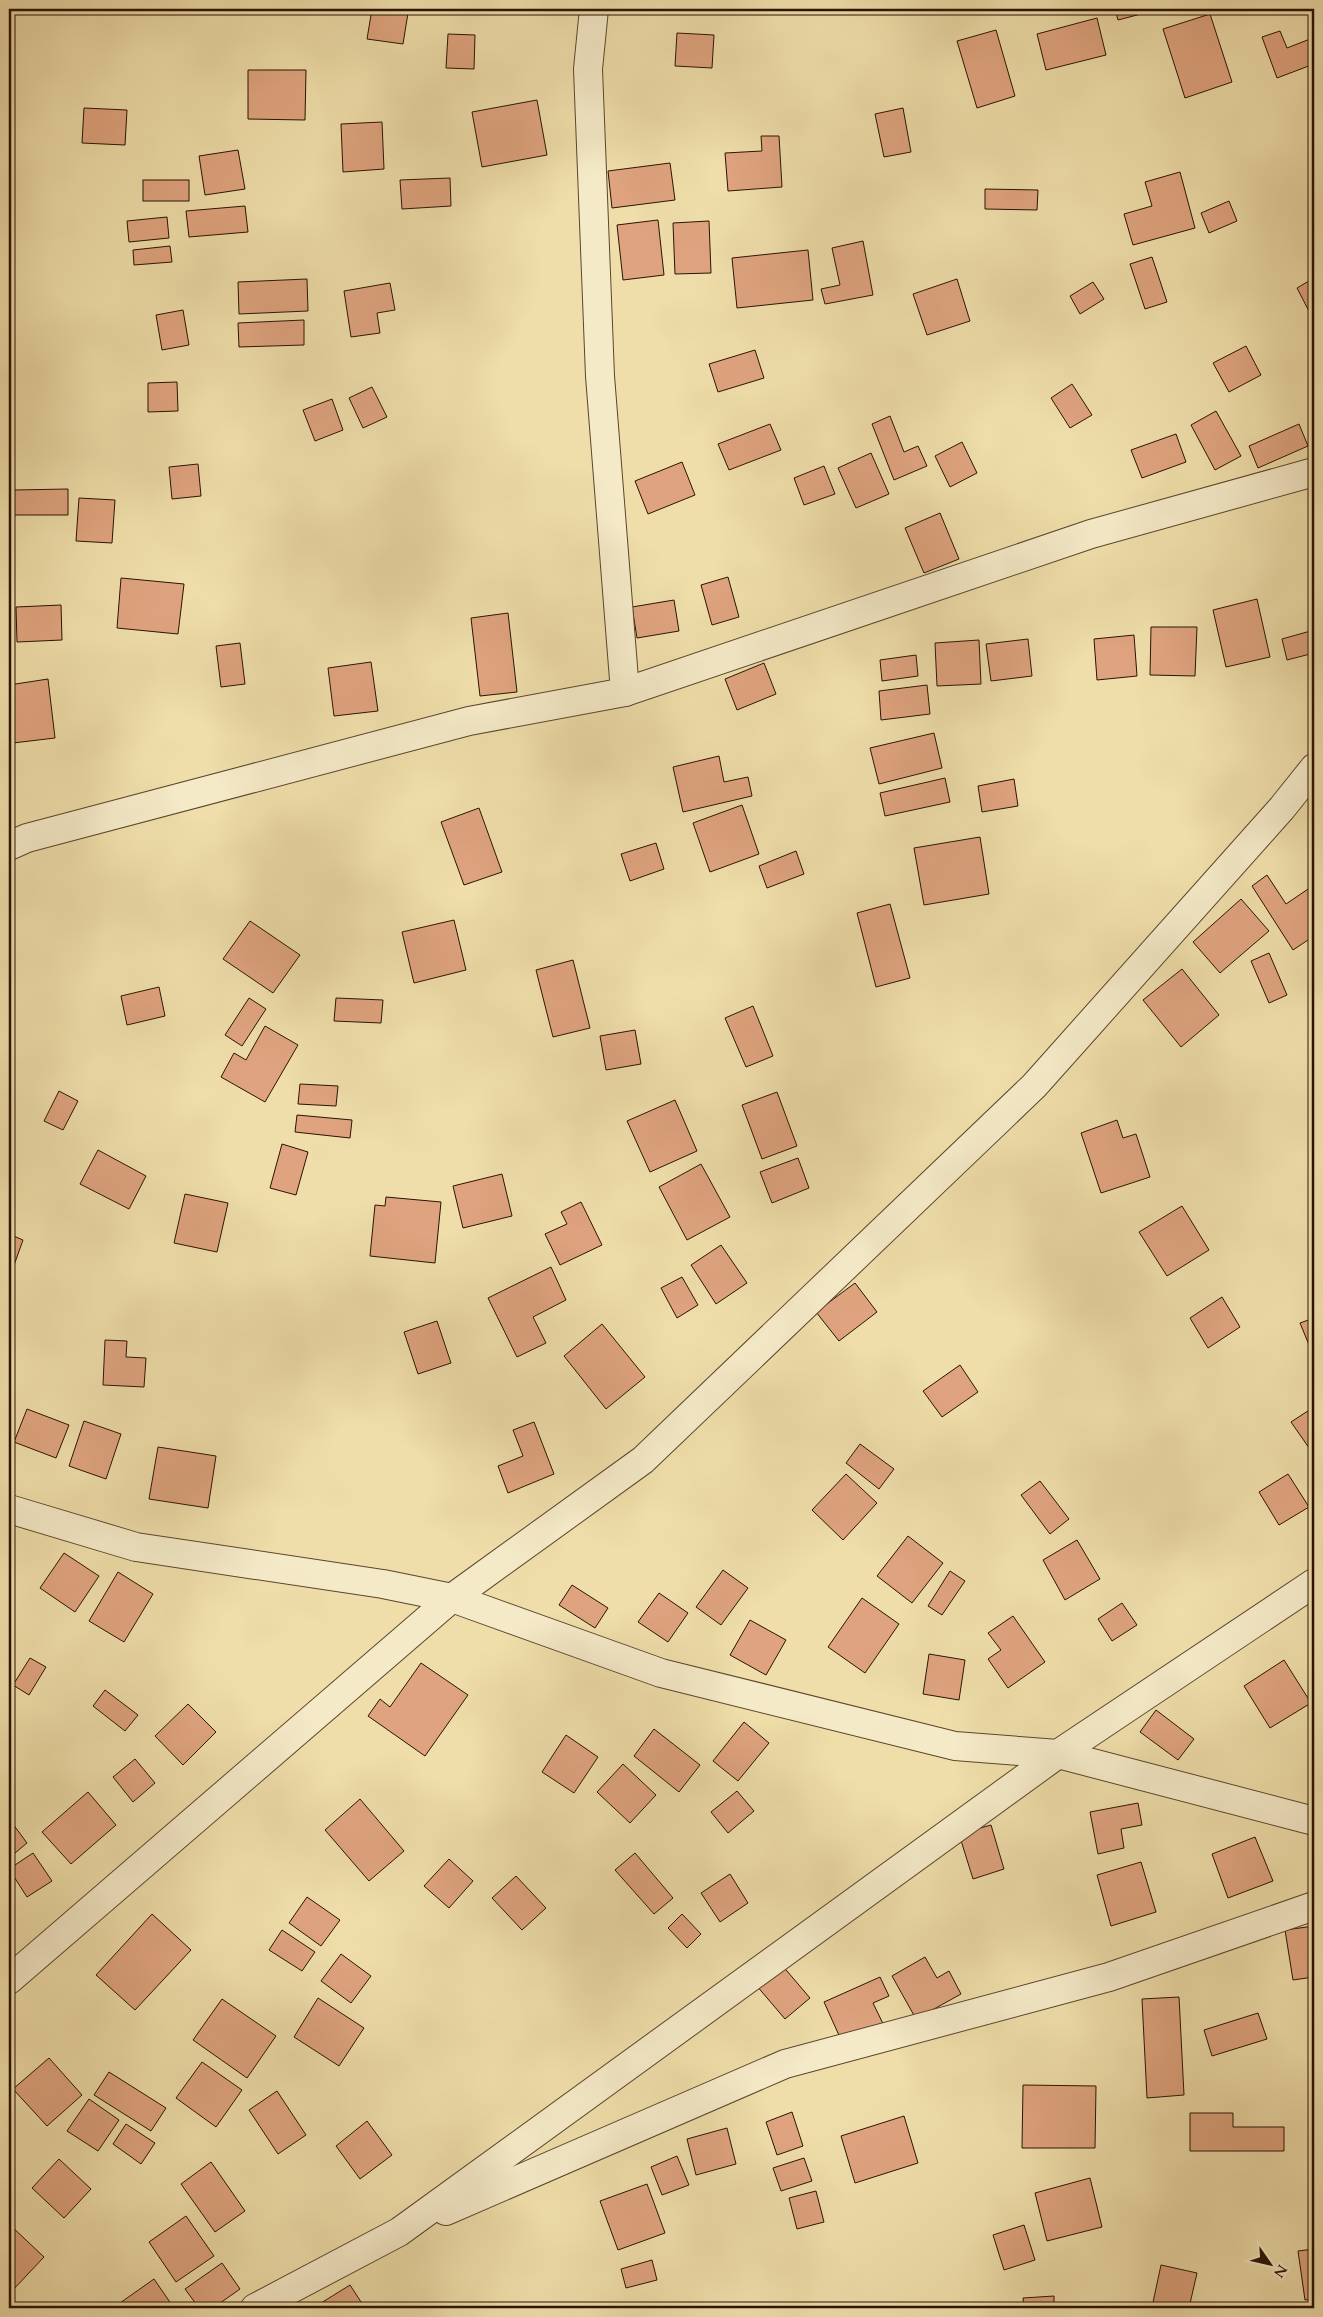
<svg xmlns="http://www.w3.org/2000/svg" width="1323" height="2317" viewBox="0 0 1323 2317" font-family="Cardo,serif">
<rect width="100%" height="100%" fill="#efdeaa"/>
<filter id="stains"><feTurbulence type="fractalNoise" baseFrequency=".004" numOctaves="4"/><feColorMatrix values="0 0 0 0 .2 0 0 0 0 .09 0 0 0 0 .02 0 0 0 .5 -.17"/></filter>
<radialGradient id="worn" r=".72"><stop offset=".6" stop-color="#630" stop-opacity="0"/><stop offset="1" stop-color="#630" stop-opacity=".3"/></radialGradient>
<!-- building -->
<g fill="#dfa47f" stroke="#2a1302">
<polygon points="372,9 408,13 403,44 367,39"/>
<polygon points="1115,9 1160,9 1118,20"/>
<polygon points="1210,14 1232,82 1185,98 1163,29"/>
<polygon points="1097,18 1106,55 1046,70 1037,34"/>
<polygon points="996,30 1015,96 977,108 957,41"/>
<polygon points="1280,31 1287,48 1310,39 1314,50 1314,64 1277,78 1262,37"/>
<polygon points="677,33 714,35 712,68 675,66"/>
<polygon points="448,34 475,35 474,69 446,68"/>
<polygon points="248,70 306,70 305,120 248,119"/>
<polygon points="537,100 547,155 482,167 472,112"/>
<polygon points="84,108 127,110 125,145 82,143"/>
<polygon points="903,108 911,152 884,157 875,114"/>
<polygon points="382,122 384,169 343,172 341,124"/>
<polygon points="761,136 779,136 782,187 728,191 725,153 762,151"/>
<polygon points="238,150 245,189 205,195 199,156"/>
<polygon points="670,163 675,200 612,208 608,171"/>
<polygon points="1180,172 1195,228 1133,245 1124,214 1152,206 1145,182"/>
<polygon points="450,178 451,206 402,209 400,180"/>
<rect x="143" y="180" width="46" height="21"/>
<polygon points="985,189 1038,190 1037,210 985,209"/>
<polygon points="1229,201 1237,221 1209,233 1201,213"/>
<polygon points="245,206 248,232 189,237 186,211"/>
<polygon points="167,217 169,238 129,242 127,221"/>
<polygon points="658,220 664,275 623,280 617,225"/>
<polygon points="709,221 711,273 675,274 673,223"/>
<polygon points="863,241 873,295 825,304 821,289 840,285 832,248"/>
<polygon points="170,246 172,262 134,265 133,250"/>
<polygon points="808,250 813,300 737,308 732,258"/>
<polygon points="1152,257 1167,302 1145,309 1130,264"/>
<polygon points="1314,278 1314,321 1297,288"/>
<polygon points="307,279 308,311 239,314 238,282"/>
<polygon points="957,279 970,321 927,335 913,294"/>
<polygon points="1093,282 1104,299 1080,314 1070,296"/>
<polygon points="390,283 395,310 377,313 380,333 351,337 344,291"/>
<polygon points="183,310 189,345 162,350 156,315"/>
<polygon points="304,320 304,345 239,347 238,323"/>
<polygon points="1246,346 1261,375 1229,392 1213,363"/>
<polygon points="755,350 764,378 718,392 709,364"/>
<polygon points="177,382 178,411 148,412 148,383"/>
<polygon points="1072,384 1092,415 1070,428 1051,398"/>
<polygon points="372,387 387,417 363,428 349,398"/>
<polygon points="332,399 343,430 315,441 303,410"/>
<polygon points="1216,411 1241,456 1215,470 1191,425"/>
<polygon points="890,416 904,452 918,446 927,466 894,480 872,424"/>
<polygon points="770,424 781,450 729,470 718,444"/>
<polygon points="1299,424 1308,446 1258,468 1249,446"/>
<polygon points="1176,434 1186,462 1142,478 1131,450"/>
<polygon points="962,442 977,473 950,487 935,456"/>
<polygon points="871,453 889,494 856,508 838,468"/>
<polygon points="682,462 695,495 648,514 635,481"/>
<polygon points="198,464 201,496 172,499 169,467"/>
<polygon points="824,466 835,494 804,505 794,478"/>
<polygon points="68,489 68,515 14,515 14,490"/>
<polygon points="79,498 115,500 112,543 76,541"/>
<polygon points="940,513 959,559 924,573 905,528"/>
<polygon points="728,577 739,617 712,625 701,585"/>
<polygon points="121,578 184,584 178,634 117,628"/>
<polygon points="1257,599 1270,657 1226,667 1213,610"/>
<polygon points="674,600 679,631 637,638 632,607"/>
<polygon points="61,605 62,640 17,642 16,607"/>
<polygon points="508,613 517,692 480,696 471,618"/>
<polygon points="1151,627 1197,627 1195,676 1150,675"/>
<polygon points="1314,630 1314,653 1287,660 1282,639"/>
<polygon points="1134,635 1137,676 1097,680 1094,639"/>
<polygon points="1028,639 1032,676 991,681 986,644"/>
<polygon points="979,640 981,684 937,686 935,643"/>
<polygon points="240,643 245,684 221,687 216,646"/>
<polygon points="916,655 918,676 882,681 880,660"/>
<polygon points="371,662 378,711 334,716 328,668"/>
<polygon points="764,663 776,694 737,710 725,679"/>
<polygon points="48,679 55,738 13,743 9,706 9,685"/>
<polygon points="927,685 930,714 881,720 879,691"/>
<polygon points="934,733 942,768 879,784 870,748"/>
<polygon points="719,756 724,782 748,777 752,796 683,812 673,767"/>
<polygon points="945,778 950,802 885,816 880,793"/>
<polygon points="1014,779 1018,806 982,812 978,786"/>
<polygon points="742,805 759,854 710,872 693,823"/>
<polygon points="479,808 502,872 464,885 441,822"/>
<polygon points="980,837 989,894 924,905 914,848"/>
<polygon points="656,843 664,869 630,881 621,854"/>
<polygon points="796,851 804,874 767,888 759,866"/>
<polygon points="1267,875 1286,904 1314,885 1314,936 1293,950 1252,886"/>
<polygon points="1241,899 1269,931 1220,973 1193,942"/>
<polygon points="890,904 910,978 876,987 857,913"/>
<polygon points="454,920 466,970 414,983 402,932"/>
<polygon points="250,921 300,955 273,993 223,959"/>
<polygon points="1269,953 1287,995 1269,1003 1251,961"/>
<polygon points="573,960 590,1028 553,1037 536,970"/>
<polygon points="1182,969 1219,1015 1181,1047 1143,1000"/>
<polygon points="159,987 165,1016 127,1025 121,996"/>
<polygon points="249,998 266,1009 242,1046 225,1035"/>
<polygon points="336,998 383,1000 381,1023 334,1021"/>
<polygon points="753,1006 773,1056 746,1067 725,1018"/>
<polygon points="265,1026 298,1045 265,1102 221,1077 234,1053 246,1060"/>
<polygon points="635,1030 641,1064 606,1070 600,1036"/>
<polygon points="300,1084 338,1086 336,1106 298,1104"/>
<polygon points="59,1091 78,1101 63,1130 44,1121"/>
<polygon points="777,1092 797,1146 762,1159 742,1105"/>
<polygon points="675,1100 697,1151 650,1172 627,1121"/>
<polygon points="297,1115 352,1120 350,1138 295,1132"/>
<polygon points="1117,1120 1123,1138 1136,1134 1150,1177 1101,1193 1081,1133"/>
<polygon points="282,1144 308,1152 296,1195 270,1188"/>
<polygon points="98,1150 146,1176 129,1209 80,1184"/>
<polygon points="798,1158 809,1188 772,1203 760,1172"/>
<polygon points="701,1164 730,1217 687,1240 659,1187"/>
<polygon points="502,1174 512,1216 463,1228 453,1186"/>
<polygon points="185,1194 228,1203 217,1252 174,1243"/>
<polygon points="386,1197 441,1202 435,1263 370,1256 375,1205 385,1206"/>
<polygon points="581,1202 602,1245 560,1265 545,1234 567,1224 561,1212"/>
<polygon points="1182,1206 1209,1250 1167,1276 1139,1232"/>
<polygon points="9,1234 23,1240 13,1268 9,1266"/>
<polygon points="721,1245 747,1283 716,1304 691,1265"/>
<polygon points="551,1267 566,1300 533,1317 546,1343 517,1357 488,1298"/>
<polygon points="682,1277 698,1305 677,1318 661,1288"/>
<polygon points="855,1283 877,1312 839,1341 816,1312"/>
<polygon points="1222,1297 1240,1327 1208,1348 1190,1318"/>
<polygon points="1314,1318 1314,1357 1300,1323"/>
<polygon points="437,1321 451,1363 418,1374 404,1332"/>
<polygon points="602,1324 645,1377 606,1409 564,1356"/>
<polygon points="105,1340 127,1341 126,1357 146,1358 144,1387 103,1385"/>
<polygon points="960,1365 978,1392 942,1417 923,1391"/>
<polygon points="1314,1407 1314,1455 1291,1422"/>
<polygon points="27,1409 69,1425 56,1458 14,1442"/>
<polygon points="84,1421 121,1434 106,1479 69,1466"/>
<polygon points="534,1422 554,1474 508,1493 498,1466 523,1456 513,1430"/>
<polygon points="860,1444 894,1469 879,1489 846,1463"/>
<polygon points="158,1447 216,1456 208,1508 149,1499"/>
<polygon points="846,1474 877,1503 843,1540 812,1510"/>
<polygon points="1288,1474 1309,1507 1279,1525 1259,1492"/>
<polygon points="1040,1481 1069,1519 1050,1534 1021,1495"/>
<polygon points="908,1536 943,1563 912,1603 877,1576"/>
<polygon points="1077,1540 1100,1579 1065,1600 1043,1560"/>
<polygon points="64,1553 99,1576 75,1612 40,1588"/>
<polygon points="723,1570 748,1588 721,1625 696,1607"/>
<polygon points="950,1571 965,1581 942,1615 928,1606"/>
<polygon points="118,1572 153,1594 124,1642 89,1621"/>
<polygon points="572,1585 608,1608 595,1628 559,1605"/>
<polygon points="659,1593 688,1613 668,1642 638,1622"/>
<polygon points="862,1598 899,1624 865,1673 828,1647"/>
<polygon points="1122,1603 1137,1625 1112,1641 1098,1619"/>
<polygon points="1013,1616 1045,1662 1008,1688 988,1659 1001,1650 988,1633"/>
<polygon points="750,1620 786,1640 766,1675 730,1655"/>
<polygon points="929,1654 965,1660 959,1700 923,1694"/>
<polygon points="30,1658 46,1667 29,1695 13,1685"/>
<polygon points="1284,1660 1311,1703 1270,1728 1244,1686"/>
<polygon points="421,1663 468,1695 425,1756 368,1716 380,1699 390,1707"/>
<polygon points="105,1690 138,1715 125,1731 93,1706"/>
<polygon points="188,1704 216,1732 183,1765 155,1736"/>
<polygon points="1156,1710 1194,1739 1178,1760 1140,1732"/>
<polygon points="744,1722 769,1743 738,1781 713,1761"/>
<polygon points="654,1729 700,1765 679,1792 634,1756"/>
<polygon points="566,1735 598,1757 574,1793 542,1772"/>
<polygon points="135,1759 155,1783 133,1802 113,1777"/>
<polygon points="623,1764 656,1795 630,1823 597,1792"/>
<polygon points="737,1791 754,1811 728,1833 711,1812"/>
<polygon points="88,1792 116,1825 71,1864 42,1832"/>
<polygon points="360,1799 404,1851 369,1881 325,1830"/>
<polygon points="1138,1803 1142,1825 1121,1829 1124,1848 1098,1854 1090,1812"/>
<polygon points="10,1820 27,1843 9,1858 9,1821"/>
<polygon points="991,1825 1004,1869 973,1879 959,1834"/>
<polygon points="1255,1837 1273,1881 1228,1898 1212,1854"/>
<polygon points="33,1853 52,1881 27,1897 9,1869"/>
<polygon points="635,1853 673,1898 654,1914 615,1870"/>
<polygon points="449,1859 473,1881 449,1908 424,1886"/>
<polygon points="1141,1862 1156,1912 1111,1926 1097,1875"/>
<polygon points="730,1874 748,1903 720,1922 701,1893"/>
<polygon points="516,1876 546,1908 522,1930 492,1898"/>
<polygon points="307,1897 340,1920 321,1946 289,1923"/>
<polygon points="9,1899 14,1906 9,1911"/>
<polygon points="152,1914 191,1950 135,2010 96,1975"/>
<polygon points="682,1914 701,1934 687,1948 668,1928"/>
<polygon points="1314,1926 1314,1977 1293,1980 1285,1930"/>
<polygon points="282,1930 315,1952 302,1971 269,1950"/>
<polygon points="341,1954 371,1976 351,2003 321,1981"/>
<polygon points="925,1957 937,1978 949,1971 961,1994 916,2019 892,1976"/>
<polygon points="781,1964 810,1998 785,2019 756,1985"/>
<polygon points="880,1977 889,1996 873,2003 888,2034 847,2053 824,2002"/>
<polygon points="1179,1997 1184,2095 1147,2098 1142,1999"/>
<polygon points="318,1998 364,2028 339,2066 294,2037"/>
<polygon points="222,1999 276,2036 247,2078 193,2040"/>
<polygon points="1258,2013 1267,2039 1212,2056 1204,2030"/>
<polygon points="49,2058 82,2095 47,2126 13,2089"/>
<polygon points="202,2062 242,2090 216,2127 176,2098"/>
<polygon points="109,2072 166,2108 151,2131 94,2095"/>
<polygon points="1023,2085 1096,2086 1095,2148 1022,2148"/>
<polygon points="277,2091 306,2135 278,2154 249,2110"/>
<polygon points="89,2099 119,2120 98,2151 67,2131"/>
<polygon points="792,2112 803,2146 777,2155 766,2122"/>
<polygon points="1190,2113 1233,2113 1233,2127 1284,2127 1284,2151 1190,2151"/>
<polygon points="904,2116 918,2163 855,2183 841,2136"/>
<polygon points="367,2121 392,2155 360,2179 336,2146"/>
<polygon points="126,2124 155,2143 141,2164 113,2144"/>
<polygon points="727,2128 736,2164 696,2175 687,2139"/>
<polygon points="677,2156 689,2185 662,2195 651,2167"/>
<polygon points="804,2158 812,2181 781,2191 773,2168"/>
<polygon points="59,2159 91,2189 64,2218 32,2188"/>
<polygon points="211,2162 245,2211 215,2232 181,2184"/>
<polygon points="1090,2178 1102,2227 1047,2241 1035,2193"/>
<polygon points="647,2184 665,2233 618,2250 600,2201"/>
<polygon points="816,2191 824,2222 797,2229 789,2198"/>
<polygon points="186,2216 214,2256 176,2282 149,2242"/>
<polygon points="9,2224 44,2257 11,2292 9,2289"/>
<polygon points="1024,2225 1035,2260 1004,2270 993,2235"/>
<polygon points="1314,2249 1314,2299 1305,2300 1298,2251"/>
<polygon points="652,2260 657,2280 626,2288 621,2269"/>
<polygon points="222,2263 240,2289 213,2308 199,2308 185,2289"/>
<polygon points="1161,2265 1197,2273 1189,2308 1152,2307"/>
<polygon points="154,2279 174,2308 123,2308 120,2303"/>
<polygon points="350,2285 365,2308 313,2308"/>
<polygon points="1054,2296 1054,2308 1024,2308 1023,2298"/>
<polygon points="1247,2303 1273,2304 1273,2308 1247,2308"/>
</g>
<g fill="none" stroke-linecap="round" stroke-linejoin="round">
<!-- street casing -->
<g stroke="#5b462c" stroke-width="30">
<g id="street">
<polyline points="594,9 588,69 600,376 625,692"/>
<polyline points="9,846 27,838 469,721 625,692 1091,534 1314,472"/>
<polyline points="9,1509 136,1547 383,1584 452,1598 661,1673 955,1746 1058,1754 1314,1821"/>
<polyline points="9,1980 452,1598 643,1460 1034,1086 1282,808 1314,768"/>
<polyline points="446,2211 785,2064 1109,1977 1314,1906"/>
<polyline points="255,2308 399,2232 1058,1754 1314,1583"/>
</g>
</g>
<!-- street -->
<use href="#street" stroke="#f5eac8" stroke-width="28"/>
</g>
<!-- margin -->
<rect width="1323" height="2317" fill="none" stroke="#efdeaa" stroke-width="30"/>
<rect x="10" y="10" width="1303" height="2297" fill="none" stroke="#2a1302" stroke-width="2.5"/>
<rect x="15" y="15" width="1293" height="2287" fill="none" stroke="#2a1302"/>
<!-- north arrow -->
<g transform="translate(1270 2264) rotate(124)" stroke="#f5eac8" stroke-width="4" paint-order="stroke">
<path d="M0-4L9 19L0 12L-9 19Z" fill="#2a1302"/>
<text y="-8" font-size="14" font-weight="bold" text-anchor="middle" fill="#2a1302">N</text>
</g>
<rect width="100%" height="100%" filter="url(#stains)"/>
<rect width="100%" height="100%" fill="url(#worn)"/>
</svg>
